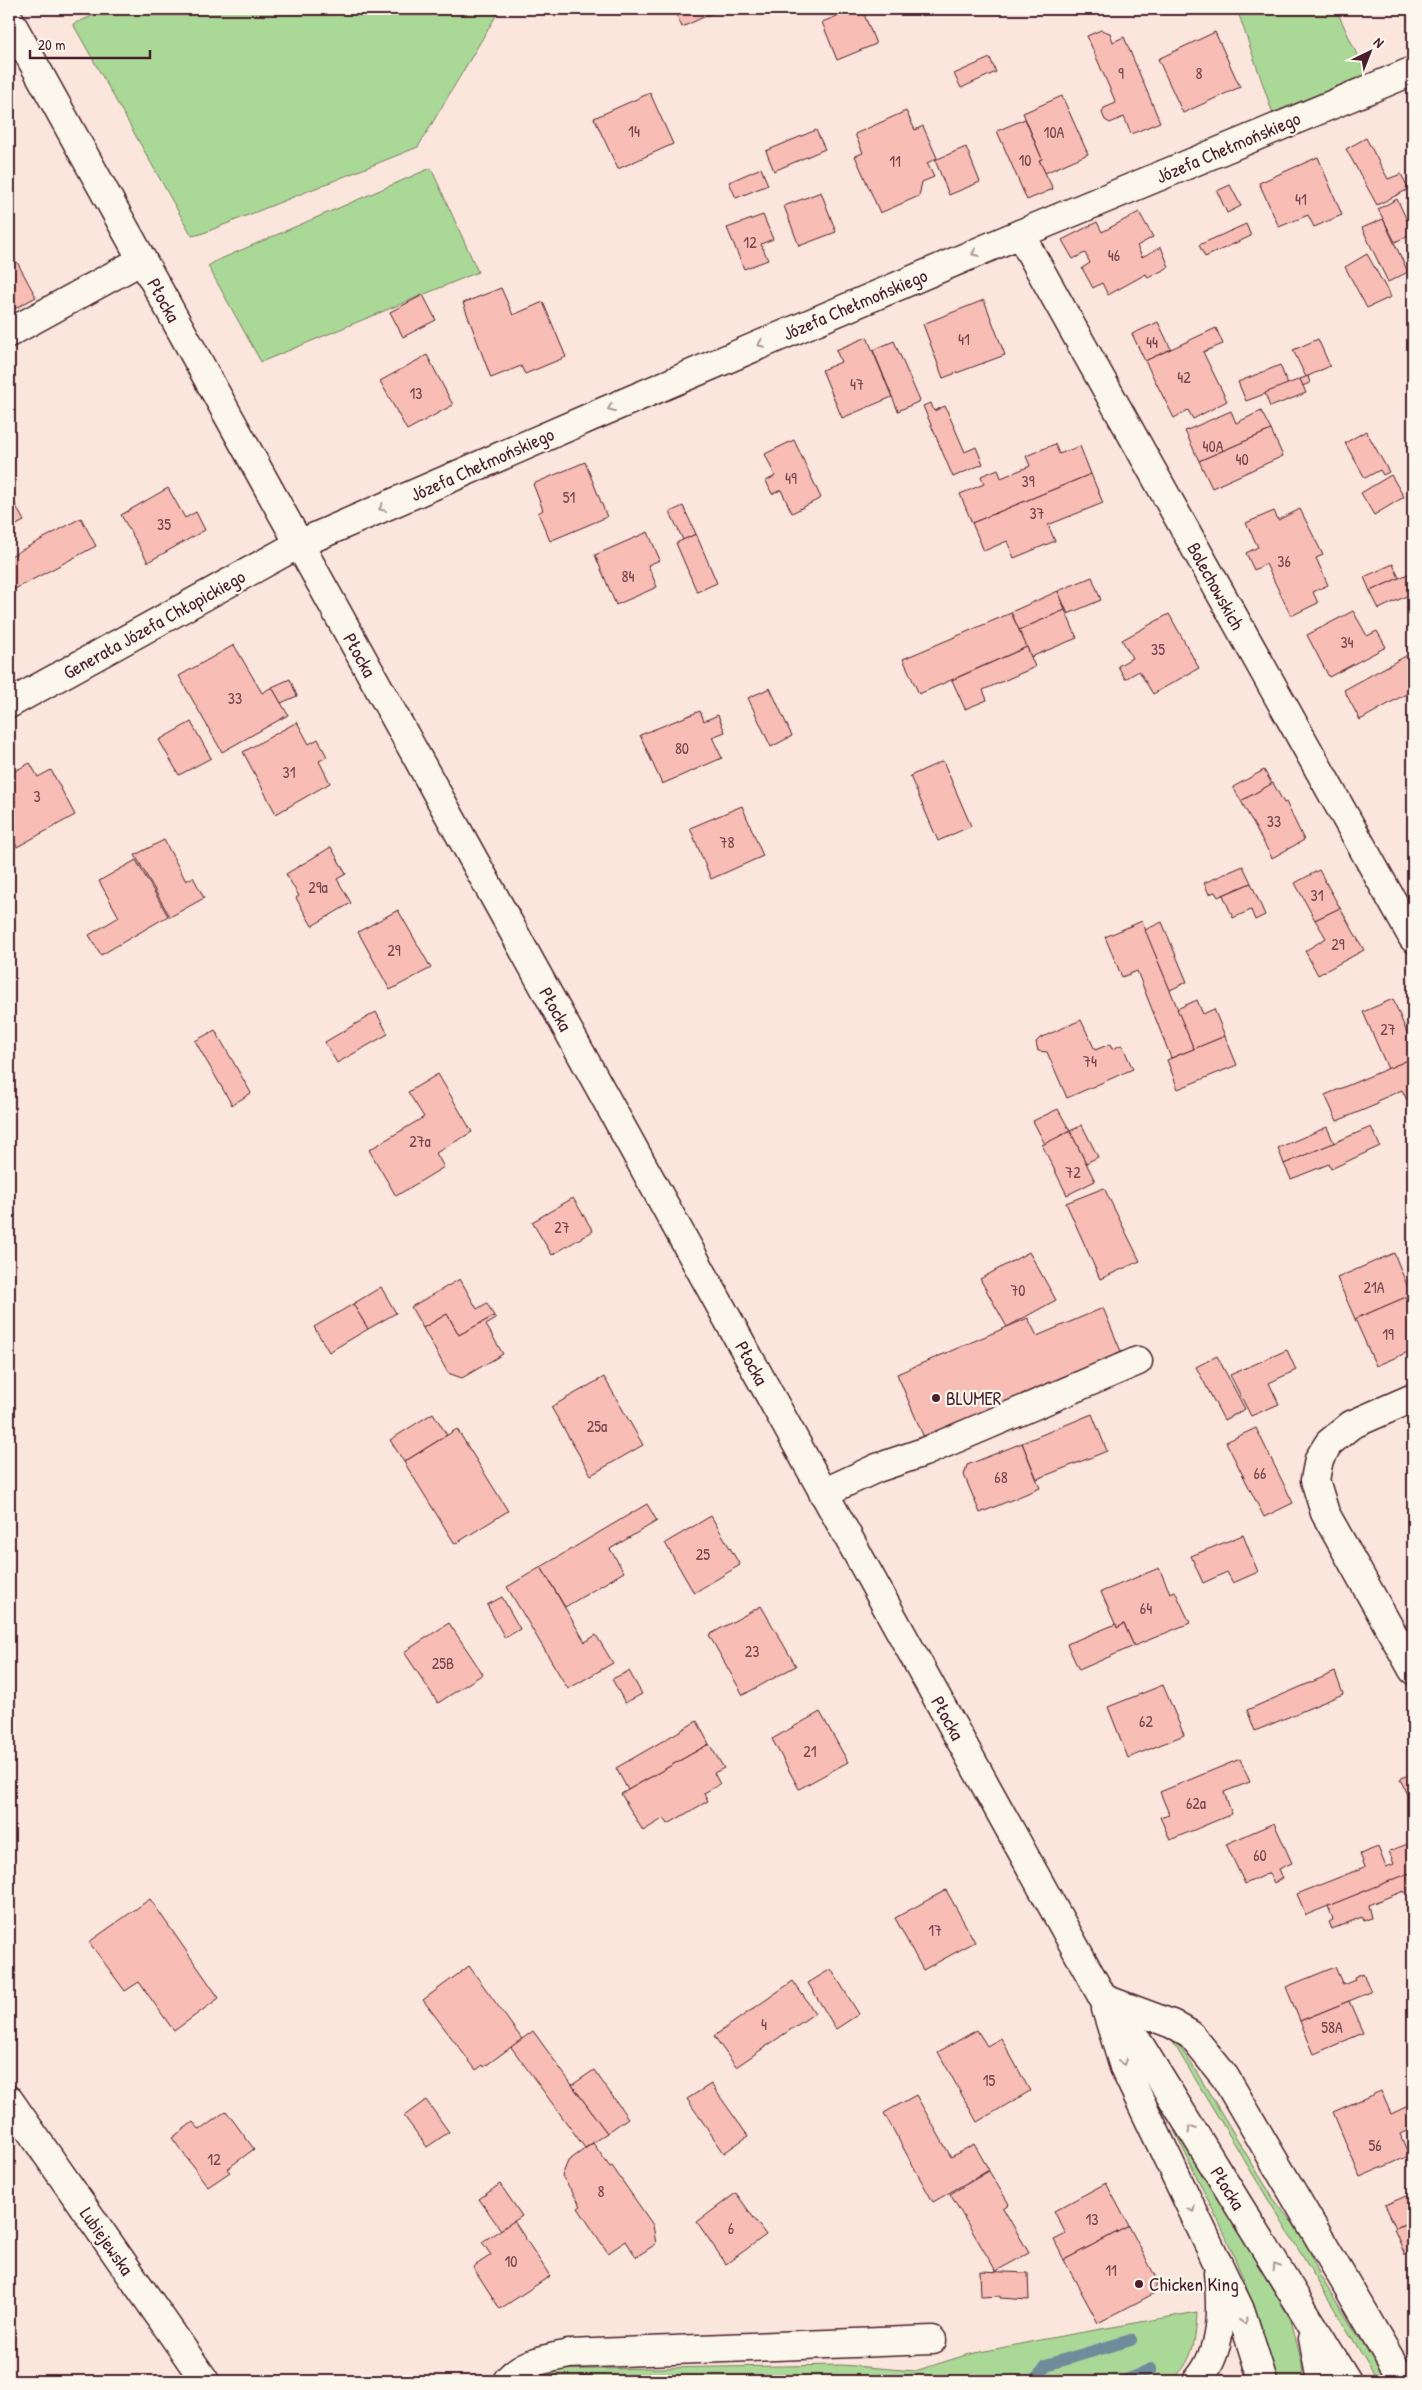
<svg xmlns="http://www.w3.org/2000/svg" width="1422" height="2390" viewBox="0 0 1422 2390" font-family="'Patrick Hand',sans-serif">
<rect width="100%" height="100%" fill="#fae6dc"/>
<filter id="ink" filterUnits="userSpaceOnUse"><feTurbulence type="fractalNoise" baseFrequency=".02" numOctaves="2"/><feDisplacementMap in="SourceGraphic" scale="10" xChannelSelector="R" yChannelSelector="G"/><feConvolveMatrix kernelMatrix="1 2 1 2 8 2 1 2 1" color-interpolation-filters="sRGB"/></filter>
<g filter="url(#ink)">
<!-- green -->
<g fill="#aad897" stroke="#7a7c61">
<polygon points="109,9 500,9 418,147 201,234 192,236 73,24"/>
<polygon points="1237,9 1336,9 1366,74 1273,114"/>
<polygon points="431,168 478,272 261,362 208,266 216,261"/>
<polygon points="1171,2039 1179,2046 1191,2063 1273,2198 1304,2238 1320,2276 1387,2381 1378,2381"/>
<polygon points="1177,2129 1291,2320 1302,2364 1303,2381 1275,2381 1245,2283 1226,2237 1174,2130"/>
<path d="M1197,2312C1196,2340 1193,2363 1171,2381H523L537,2370L842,2365L915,2371L966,2355L1045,2339Z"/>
</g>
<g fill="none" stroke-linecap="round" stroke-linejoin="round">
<!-- stream -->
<g stroke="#6f8c9c" stroke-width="12">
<polyline points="1034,2381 1046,2365 1131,2340"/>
<polyline points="1124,2381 1151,2369"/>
</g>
</g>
<!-- building -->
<g fill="#f8bdb5" stroke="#4a1f2b">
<polygon points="674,9 715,9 717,11 682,27"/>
<polygon points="855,9 862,9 876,44 837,60 822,22"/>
<polygon points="1101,30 1110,33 1113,42 1124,37 1160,122 1131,134 1124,117 1110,123 1105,120 1102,113 1104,108 1116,103 1087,36"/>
<polygon points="1215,32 1240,87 1183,113 1158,59"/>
<polygon points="990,58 996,72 961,88 954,74"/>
<polygon points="650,93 673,144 618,169 594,118"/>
<polygon points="1062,96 1088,154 1045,173 1039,160 1042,159 1023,113"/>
<polygon points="906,111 915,130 923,126 937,158 927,163 934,177 922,182 919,196 880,213 855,156 863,153 855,134"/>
<polygon points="1025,119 1042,159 1039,160 1053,189 1027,200 997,131"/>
<polygon points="816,130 825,149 774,171 766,151"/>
<polygon points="1366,138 1388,179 1401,174 1409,189 1377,205 1346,149"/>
<polygon points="966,147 980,182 949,195 935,160"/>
<polygon points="1318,157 1342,215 1314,227 1308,215 1279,227 1259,183"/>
<polygon points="761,168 768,185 736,198 729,182"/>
<polygon points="1230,185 1241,206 1227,213 1217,191"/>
<polygon points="821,192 836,232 799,246 784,206"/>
<polygon points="1397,199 1413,233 1395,242 1378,209"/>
<polygon points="1139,212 1153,237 1137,246 1142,257 1161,247 1169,267 1148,278 1146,274 1108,295 1102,283 1093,288 1082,268 1090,263 1085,253 1073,259 1062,240 1097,222 1102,232"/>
<polygon points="763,215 773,239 761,244 768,260 744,269 727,228"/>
<polygon points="1383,219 1408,272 1388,282 1362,228"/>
<polygon points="1246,224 1251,236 1205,257 1199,245"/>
<polygon points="1367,254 1391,297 1367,308 1345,267"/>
<polygon points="9,256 13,263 17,262 36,297 9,312"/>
<polygon points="501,288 513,315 543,302 566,357 525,374 521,366 491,378 463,303"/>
<polygon points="423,295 436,320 403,337 390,312"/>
<polygon points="984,300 1005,355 943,378 923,324"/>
<polygon points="1158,322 1171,349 1145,361 1132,334"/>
<polygon points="1216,328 1223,344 1203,352 1227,401 1193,419 1188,410 1174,418 1145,361"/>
<polygon points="867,337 892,397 842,418 822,370 841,362 836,350"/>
<polygon points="1318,339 1330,366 1306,377 1293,350"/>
<polygon points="894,341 920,401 898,411 873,350"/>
<polygon points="427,355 453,405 407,430 380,381"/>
<polygon points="1280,365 1288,385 1246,401 1238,382"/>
<polygon points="1308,376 1310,383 1302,386 1300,379"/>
<polygon points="1300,379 1306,393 1270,407 1265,393"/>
<polygon points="931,403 934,411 945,406 965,452 976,447 983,464 953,477 923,406"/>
<polygon points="1231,411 1236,423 1261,411 1271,430 1199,461 1185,431"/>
<polygon points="1271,430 1283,456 1212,488 1199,461"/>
<polygon points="1366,431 1389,472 1383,475 1380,470 1365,478 1345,443"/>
<polygon points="794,440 821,498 792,513 781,490 772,494 766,481 775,476 765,454"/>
<polygon points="1055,444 1059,454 1080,446 1091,474 972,523 960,494 984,484 981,476 998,469 1001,478 1030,466 1026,456"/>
<polygon points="585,462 607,517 550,541 538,513 543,510 533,484"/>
<polygon points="1091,474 1103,503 1048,525 1055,541 1014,558 1007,541 984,551 972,523"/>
<polygon points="1391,475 1404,497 1374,515 1361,493"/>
<polygon points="168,488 185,518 196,512 205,530 148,562 121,515"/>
<polygon points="9,493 24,521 9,529"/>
<polygon points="683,506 696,534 683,540 670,512"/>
<polygon points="1300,509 1323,555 1316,558 1328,585 1313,592 1318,603 1291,616 1266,564 1254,570 1246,553 1258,547 1246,523 1274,511 1278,520"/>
<polygon points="81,518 96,546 13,590 9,581 9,557"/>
<polygon points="648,532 660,560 648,565 657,587 616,605 595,555"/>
<polygon points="696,534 717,583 697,592 676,543"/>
<polygon points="1393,564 1399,578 1370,591 1364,577"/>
<polygon points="1408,574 1413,587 1413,593 1379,609 1370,591"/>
<polygon points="1092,577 1101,600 1068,614 1058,591"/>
<polygon points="1058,591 1065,610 1019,630 1011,612"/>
<polygon points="1065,610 1077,638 1031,657 1019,630"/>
<polygon points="1353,611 1367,636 1377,631 1386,647 1329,677 1307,635"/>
<polygon points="1011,613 1027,647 919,694 903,659"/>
<polygon points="1169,614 1199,668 1153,694 1139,671 1125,679 1118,666 1132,658 1122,640"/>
<polygon points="234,645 262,693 272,687 288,715 222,752 179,676"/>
<polygon points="1027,647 1035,667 983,690 987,700 965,709 952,680"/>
<polygon points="1413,652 1413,690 1360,720 1344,690"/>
<polygon points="290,679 297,696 281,703 272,687"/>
<polygon points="770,688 792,736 771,747 748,698"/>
<polygon points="700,711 704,721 718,715 725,732 712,737 722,758 662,784 640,735"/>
<polygon points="191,722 211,758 179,775 159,740"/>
<polygon points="297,722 309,744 318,739 327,757 319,761 330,783 276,814 243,752"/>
<polygon points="943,761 971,826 938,841 910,776"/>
<polygon points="30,763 38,777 51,770 75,815 17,847 9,832 9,774"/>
<polygon points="1264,770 1272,784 1241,801 1233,787"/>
<polygon points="1273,783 1284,803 1286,802 1304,840 1272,858 1241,801"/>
<polygon points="742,806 763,856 711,879 690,828"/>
<polygon points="1413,806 1413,817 1409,809"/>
<polygon points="1413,828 1413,838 1409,830"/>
<polygon points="164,840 186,881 193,877 204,898 170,917 135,855"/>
<polygon points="331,847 346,874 337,879 351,903 312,926 296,898 299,896 286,874"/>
<polygon points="136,860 168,916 101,955 89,935 119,917 99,881"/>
<polygon points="1243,866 1251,883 1218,897 1215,892 1209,894 1204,883"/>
<polygon points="1319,870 1340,908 1315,920 1295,883"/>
<polygon points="1251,883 1265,915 1255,920 1251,910 1233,918 1223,895"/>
<polygon points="1340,908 1364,950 1318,975 1305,951 1326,938 1315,920"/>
<polygon points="398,910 431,968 390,990 358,932"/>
<polygon points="1142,921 1194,1049 1171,1058 1137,971 1122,977 1105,937"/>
<polygon points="1162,922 1187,982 1170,990 1145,930"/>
<polygon points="1393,999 1413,1047 1413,1058 1388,1069 1363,1012"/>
<polygon points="1197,1000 1203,1014 1214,1009 1225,1036 1194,1049 1177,1009"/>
<polygon points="376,1012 388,1034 337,1063 325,1042"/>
<polygon points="1081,1020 1095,1050 1110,1044 1112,1049 1122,1045 1133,1069 1067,1098 1047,1052 1038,1051 1036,1042 1040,1038"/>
<polygon points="215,1030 251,1093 232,1105 195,1041"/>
<polygon points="1225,1036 1237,1065 1178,1089 1167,1060"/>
<polygon points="1413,1058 1413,1097 1407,1100 1402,1090 1377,1101 1378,1104 1337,1121 1325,1095"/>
<polygon points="438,1074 472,1132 436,1153 444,1167 396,1196 369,1150 424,1117 408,1092"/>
<polygon points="1058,1109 1070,1131 1045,1144 1033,1121"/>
<polygon points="1082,1125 1098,1157 1086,1163 1070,1131"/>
<polygon points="1327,1127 1334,1143 1284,1164 1278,1148"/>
<polygon points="1371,1127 1380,1146 1331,1169 1329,1164 1291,1179 1284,1164"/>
<polygon points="1070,1131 1095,1181 1067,1195 1042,1145"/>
<polygon points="1104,1188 1140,1261 1100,1279 1066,1203"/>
<polygon points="573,1198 593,1231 552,1255 532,1222"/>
<polygon points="1029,1252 1056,1300 1007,1327 980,1279"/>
<polygon points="1394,1253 1411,1295 1355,1319 1337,1278"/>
<polygon points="460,1279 477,1309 487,1303 494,1316 459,1335 447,1314 423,1328 411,1307"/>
<polygon points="381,1287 396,1313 368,1329 353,1304"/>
<polygon points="1413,1294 1413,1350 1376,1366 1355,1319"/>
<polygon points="353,1304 368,1329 329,1352 314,1327"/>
<polygon points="1103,1308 1122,1354 925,1440 897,1374 1028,1318 1037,1336"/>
<polygon points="447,1314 459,1335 494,1316 496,1319 486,1325 503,1354 462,1378 448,1373 423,1328"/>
<polygon points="1287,1350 1296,1370 1269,1383 1279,1404 1251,1416 1230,1375"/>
<polygon points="1217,1356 1245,1409 1224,1420 1196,1367"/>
<polygon points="604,1377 643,1445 591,1475 551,1407"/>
<polygon points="433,1413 447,1435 404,1462 390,1440"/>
<polygon points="1092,1414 1107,1451 1037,1479 1022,1443"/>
<polygon points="1256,1428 1293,1503 1264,1517 1226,1442"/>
<polygon points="457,1429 508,1511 455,1544 404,1462"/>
<polygon points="1022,1443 1040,1488 980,1513 964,1475 967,1465"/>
<polygon points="647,1504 657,1521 610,1549 624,1572 565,1607 541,1567"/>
<polygon points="711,1516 740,1565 694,1593 665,1543"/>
<polygon points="1243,1535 1258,1572 1233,1583 1227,1572 1203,1583 1191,1556"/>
<polygon points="541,1567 585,1642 596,1635 613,1663 568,1689 507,1587"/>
<polygon points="1159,1568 1170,1593 1175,1591 1190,1623 1134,1646 1124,1624 1117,1628 1101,1592"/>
<polygon points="502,1597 520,1629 505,1638 487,1605"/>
<polygon points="761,1606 796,1666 743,1695 709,1635"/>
<polygon points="449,1623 483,1674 438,1703 404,1652"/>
<polygon points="1116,1624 1117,1628 1124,1624 1134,1646 1079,1670 1067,1644"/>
<polygon points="629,1671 642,1694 625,1703 612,1679"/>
<polygon points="1335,1672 1343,1694 1255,1731 1247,1710"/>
<polygon points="1163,1685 1184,1735 1128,1758 1108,1707"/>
<polygon points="820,1712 848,1762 799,1789 772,1739"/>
<polygon points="697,1721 709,1744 628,1790 616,1768"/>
<polygon points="709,1744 724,1768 714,1773 720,1784 704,1793 708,1801 668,1824 664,1818 643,1831 621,1794"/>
<polygon points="1240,1759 1250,1782 1224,1792 1232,1814 1170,1840 1160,1817 1169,1814 1160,1792"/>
<polygon points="1413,1772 1413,1806 1400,1779"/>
<polygon points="1274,1823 1292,1863 1279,1869 1283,1878 1274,1883 1269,1873 1245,1884 1226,1844"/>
<polygon points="1413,1842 1413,1872 1306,1915 1297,1894 1365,1867 1360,1854 1378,1847 1386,1867 1394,1864 1389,1851"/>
<polygon points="1412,1872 1413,1893 1406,1895 1404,1891 1368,1905 1371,1918 1364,1921 1362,1917 1332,1929 1329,1922 1333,1920 1328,1906"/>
<polygon points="946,1890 975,1942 923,1970 895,1918"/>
<polygon points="150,1899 219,1998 174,2031 139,1982 125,1991 89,1942"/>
<polygon points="469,1966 522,2039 484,2067 483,2065 476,2070 423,2000"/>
<polygon points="1335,1967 1343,1985 1355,1980 1354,1977 1363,1973 1371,1992 1300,2021 1286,1987"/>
<polygon points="831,1969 859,2014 836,2029 808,1983"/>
<polygon points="793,1981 815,2013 736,2067 714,2036"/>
<polygon points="1349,2001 1363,2033 1314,2054 1300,2021"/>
<polygon points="977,2030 987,2046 1001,2038 1030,2091 977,2122 938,2052"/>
<polygon points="533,2031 607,2133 585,2148 511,2047"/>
<polygon points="594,2070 628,2118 607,2133 572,2085"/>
<polygon points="711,2084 748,2136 724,2153 687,2099"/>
<polygon points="1381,2091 1391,2114 1408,2106 1413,2118 1413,2128 1400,2134 1409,2156 1360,2177 1333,2112"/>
<polygon points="916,2095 951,2157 974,2144 989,2170 933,2202 884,2113"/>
<polygon points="426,2100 449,2132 427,2147 404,2116"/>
<polygon points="226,2111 254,2149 227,2169 230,2172 208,2187 172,2138 193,2122 200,2130"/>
<polygon points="593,2143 610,2167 612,2166 653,2225 656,2244 636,2257 626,2241 608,2253 578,2208 581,2206 562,2176 568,2161"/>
<polygon points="989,2171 1009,2204 1003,2208 1029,2253 996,2271 950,2194"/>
<polygon points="1106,2183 1129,2226 1064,2260 1054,2240 1066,2234 1054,2211"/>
<polygon points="500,2184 522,2216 501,2230 479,2199"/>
<polygon points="736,2193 766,2235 726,2264 697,2222"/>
<polygon points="1413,2193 1413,2220 1396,2228 1385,2205"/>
<polygon points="1413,2220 1413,2254 1412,2252 1405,2255 1394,2229"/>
<polygon points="514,2221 550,2276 500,2309 473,2267 491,2255 482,2242"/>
<polygon points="1129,2226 1157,2280 1156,2287 1153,2294 1098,2323 1064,2260"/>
<polygon points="980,2271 1028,2273 1029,2300 1000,2298 1000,2296 981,2297"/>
</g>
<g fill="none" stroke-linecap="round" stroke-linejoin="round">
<!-- minor casing -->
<g stroke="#4a1f2b" stroke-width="31">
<g id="minor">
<polyline points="9,19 1103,1998 1133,2034 1347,2381"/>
<polyline points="1020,234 1413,938"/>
<polyline points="9,333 142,260"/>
<polyline points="9,704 299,544 593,416 1020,234 1413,71"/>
<polyline points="1413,1398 1351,1425 1329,1443 1319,1459 1315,1480 1325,1513 1413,1670"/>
<polyline points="823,1493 877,1468 924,1452 1138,1361"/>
<polyline points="1105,1999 1172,2024 1191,2035 1225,2077 1403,2381"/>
<polyline points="1106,2009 1124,2067 1241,2312 1263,2381"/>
<polyline points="9,2100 205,2381"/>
<polyline points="1313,2338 1321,2381"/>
<path d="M507,2381C522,2362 546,2359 569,2354L932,2340"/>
<path d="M1197,2381C1223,2352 1222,2309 1218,2273"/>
</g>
</g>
<!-- minor -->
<use href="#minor" stroke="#fbf7ec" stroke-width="28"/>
</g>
<!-- one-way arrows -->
<defs><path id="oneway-chevron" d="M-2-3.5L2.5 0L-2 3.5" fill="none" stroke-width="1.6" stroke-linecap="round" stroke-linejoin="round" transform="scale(1.25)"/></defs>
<g stroke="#ab9695">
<use href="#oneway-chevron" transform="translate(975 253) rotate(157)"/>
<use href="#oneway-chevron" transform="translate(761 344) rotate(157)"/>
<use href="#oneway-chevron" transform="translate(611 408) rotate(157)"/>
<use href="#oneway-chevron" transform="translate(382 508) rotate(156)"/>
<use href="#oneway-chevron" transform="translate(1123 2062) rotate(70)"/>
<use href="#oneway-chevron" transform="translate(1191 2129) rotate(-122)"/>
<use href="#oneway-chevron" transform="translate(1192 2209) rotate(66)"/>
<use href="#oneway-chevron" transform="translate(1276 2267) rotate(-122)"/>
<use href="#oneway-chevron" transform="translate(1244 2321) rotate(73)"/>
</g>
</g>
<!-- markers -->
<g fill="#4a1f2b" stroke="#fbf7ec" stroke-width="2">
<circle cx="936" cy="1398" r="5"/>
<circle cx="1139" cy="2284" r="5"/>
</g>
<g text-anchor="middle" stroke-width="4.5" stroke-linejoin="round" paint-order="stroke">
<!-- number labels -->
<g font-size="16" fill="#76464e">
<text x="1121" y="79">9</text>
<text x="1199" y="79">8</text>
<text x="634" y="137">14</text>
<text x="1054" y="138">10A</text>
<text x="1025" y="166">10</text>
<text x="895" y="167">11</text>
<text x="1301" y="205">41</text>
<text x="750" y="248">12</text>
<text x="1114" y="261">46</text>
<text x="964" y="345">41</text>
<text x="1152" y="348">44</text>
<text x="1184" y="383">42</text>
<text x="857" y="390">47</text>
<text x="416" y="399">13</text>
<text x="1213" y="452">40A</text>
<text x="1242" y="465">40</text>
<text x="791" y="484">49</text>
<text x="1028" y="487">39</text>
<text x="569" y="503">51</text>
<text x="1037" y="519">37</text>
<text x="164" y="530">35</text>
<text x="1284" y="567">36</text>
<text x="628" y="582">84</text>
<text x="1347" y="648">34</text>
<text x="1158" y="655">35</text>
<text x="235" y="704">33</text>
<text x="682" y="754">80</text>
<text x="289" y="778">31</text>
<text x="37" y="802">3</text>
<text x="1274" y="827">33</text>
<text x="727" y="848">78</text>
<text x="318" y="893">29a</text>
<text x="1317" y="901">31</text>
<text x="1338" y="950">29</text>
<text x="394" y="956">29</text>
<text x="1388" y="1035">27</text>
<text x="1090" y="1067">74</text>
<text x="420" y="1147">27a</text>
<text x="1073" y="1178">72</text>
<text x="562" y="1233">27</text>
<text x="1374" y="1293">21A</text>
<text x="1018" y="1296">70</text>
<text x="1388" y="1340">19</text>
<text x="597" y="1432">25a</text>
<text x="1260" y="1479">66</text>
<text x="1001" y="1483">68</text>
<text x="703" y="1560">25</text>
<text x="1146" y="1614">64</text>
<text x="752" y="1657">23</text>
<text x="443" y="1669">25B</text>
<text x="1146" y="1727">62</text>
<text x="810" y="1757">21</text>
<text x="1196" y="1809">62a</text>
<text x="1260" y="1861">60</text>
<text x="935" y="1936">17</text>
<text x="764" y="2030">4</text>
<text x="1332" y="2033">58A</text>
<text x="989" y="2086">15</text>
<text x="1375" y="2151">56</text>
<text x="214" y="2165">12</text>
<text x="601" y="2197">8</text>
<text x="1092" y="2225">13</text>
<text x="731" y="2234">6</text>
<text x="511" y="2267">10</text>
<text x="1111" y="2276">11</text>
</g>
<!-- street labels -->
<g font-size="19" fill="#4a1f2b" stroke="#fbf7ec">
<text transform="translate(1228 147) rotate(-23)" y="7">Józefa Chełmońskiego</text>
<text transform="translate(164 300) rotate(61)" y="7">Płocka</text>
<text transform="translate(855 304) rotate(-23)" y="7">Józefa Chełmońskiego</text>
<text transform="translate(482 464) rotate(-24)" y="7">Józefa Chełmońskiego</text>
<text transform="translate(1216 586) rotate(61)" y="7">Bolechowskich</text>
<text transform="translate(154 624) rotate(-29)" y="7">Generała Józefa Chłopickiego</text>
<text transform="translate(360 655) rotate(61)" y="7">Płocka</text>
<text transform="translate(556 1009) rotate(61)" y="7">Płocka</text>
<text transform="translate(752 1363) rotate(61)" y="7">Płocka</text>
<text transform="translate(948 1718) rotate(61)" y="7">Płocka</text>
<text transform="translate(1228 2188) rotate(58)" y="7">Płocka</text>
<text transform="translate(107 2241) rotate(55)" y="7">Lubiejewska</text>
</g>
<!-- poi labels -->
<g font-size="19" fill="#4a1f2b" stroke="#fbf7ec" text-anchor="start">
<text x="946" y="1405">BLUMER</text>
<text x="1149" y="2291">Chicken King</text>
</g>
</g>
<!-- margin -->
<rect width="1422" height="2390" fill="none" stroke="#fbf7ec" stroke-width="30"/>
<rect x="15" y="15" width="1392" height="2360" fill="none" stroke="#4a1f2b" stroke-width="2" filter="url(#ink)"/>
<!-- north arrow -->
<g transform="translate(1370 52) rotate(43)" stroke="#fbf7ec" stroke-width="4" paint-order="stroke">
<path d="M0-4L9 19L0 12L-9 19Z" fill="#4a1f2b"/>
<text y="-8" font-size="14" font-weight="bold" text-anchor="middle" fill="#4a1f2b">N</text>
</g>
<!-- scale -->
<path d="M30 50v8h120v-8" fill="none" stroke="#4a1f2b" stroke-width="2.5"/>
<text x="38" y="50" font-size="15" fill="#4a1f2b" stroke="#fbf7ec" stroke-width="4" paint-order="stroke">20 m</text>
</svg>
